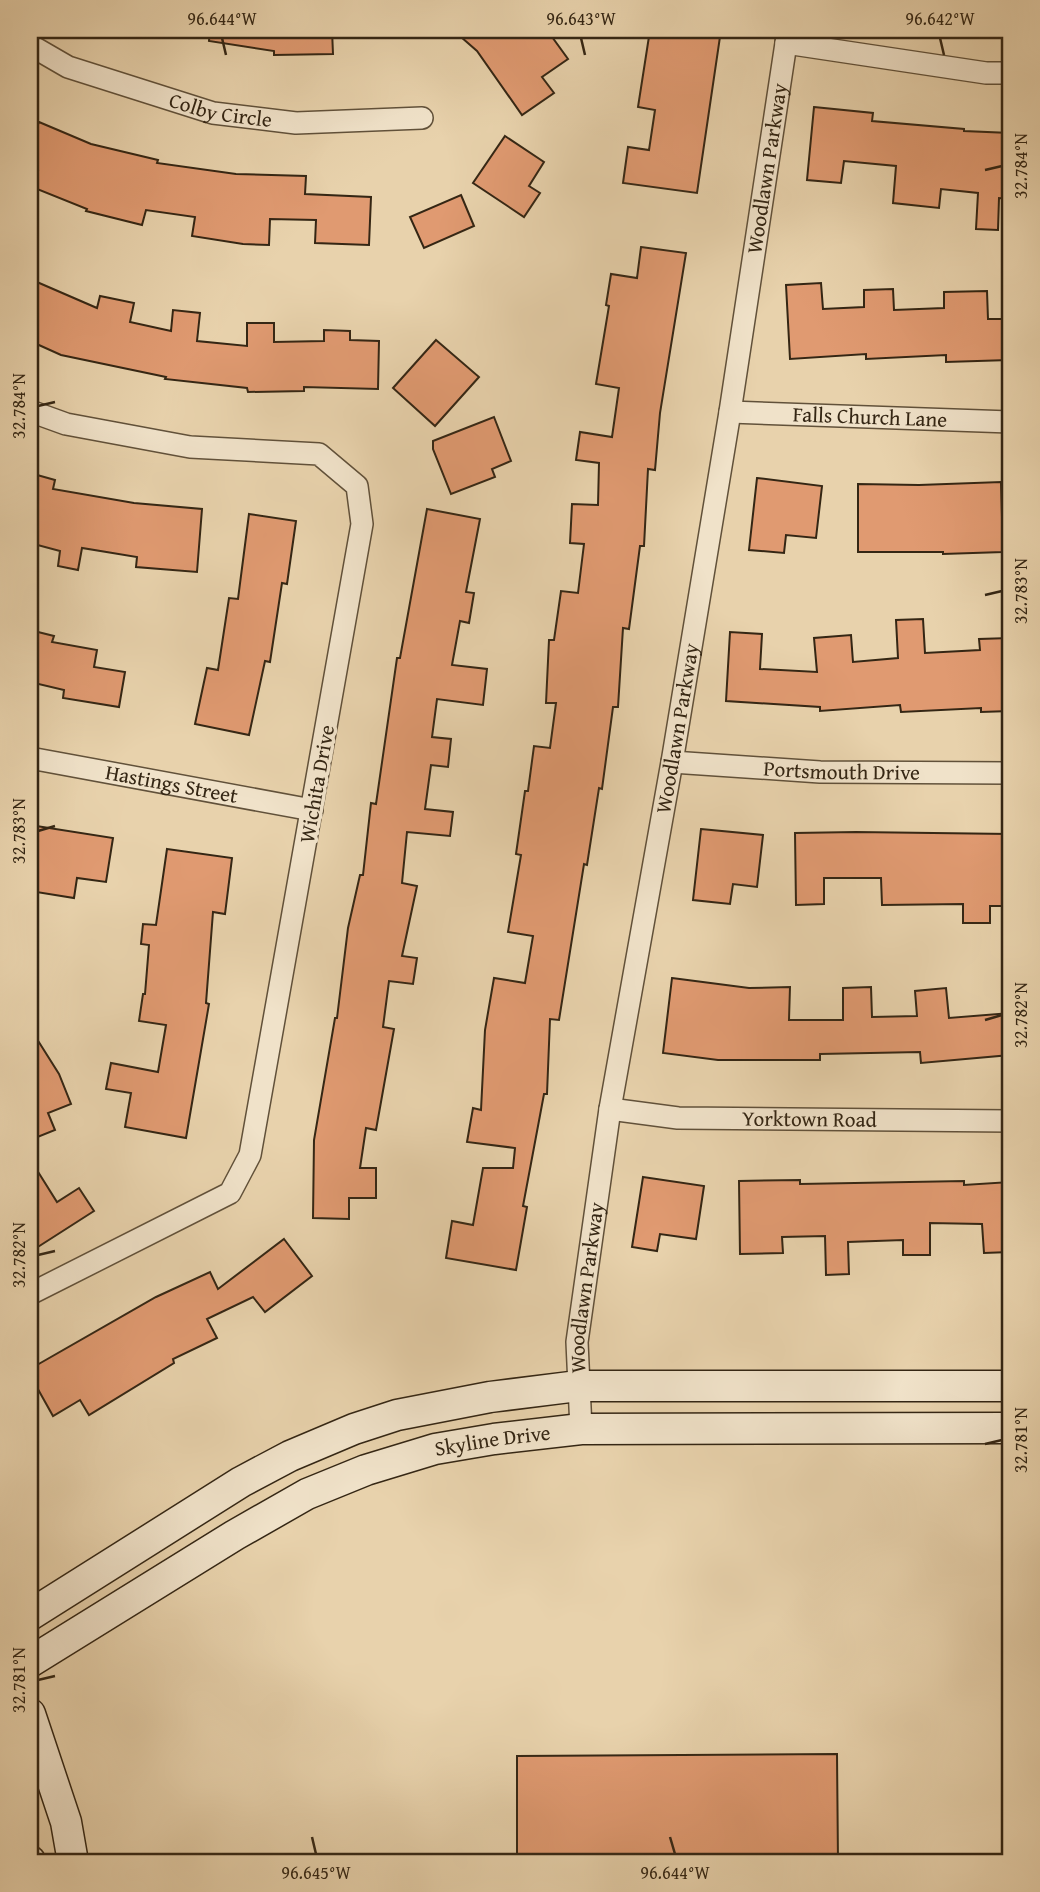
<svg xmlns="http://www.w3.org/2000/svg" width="1040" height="1892" viewBox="0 0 1040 1892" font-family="'Gentium Book Plus',serif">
<rect width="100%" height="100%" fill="#e8d2ac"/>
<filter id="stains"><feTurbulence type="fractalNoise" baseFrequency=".00286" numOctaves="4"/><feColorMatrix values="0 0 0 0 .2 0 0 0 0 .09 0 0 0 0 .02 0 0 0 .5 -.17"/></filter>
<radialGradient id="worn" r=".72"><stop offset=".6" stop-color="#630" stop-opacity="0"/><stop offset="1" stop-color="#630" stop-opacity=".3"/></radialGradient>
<!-- building -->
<g fill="#e09a71" stroke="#342614" stroke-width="2">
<polygon points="210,30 332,30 333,54 274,55 274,51 209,41"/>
<polygon points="453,30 547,30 568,59 542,77 554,93 522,115 477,51"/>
<polygon points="650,30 721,30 697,193 623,183 628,147 649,150 655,110 638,107"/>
<polygon points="814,107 873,113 872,121 964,129 964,131 1010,133 1010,199 999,198 998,230 976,229 978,193 941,189 939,208 893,203 896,166 844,161 841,183 807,180"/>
<polygon points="39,122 91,144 158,160 157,163 236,174 306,176 305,194 371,197 369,245 315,243 316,220 270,219 269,245 243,244 192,236 195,217 146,210 142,225 86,211 87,209 32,187 38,171 30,167 30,144"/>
<polygon points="505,136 544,162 529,186 540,193 524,217 473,183"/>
<polygon points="461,195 474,226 424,248 410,217"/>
<polygon points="641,247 686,253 660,413 655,470 648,469 644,546 640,546 629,629 623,628 618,707 613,707 602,789 599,788 587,865 584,864 559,1020 550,1019 547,1094 544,1094 523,1206 527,1207 516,1270 446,1258 452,1221 473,1225 483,1168 513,1168 515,1148 467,1142 473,1108 481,1110 485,1030 494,978 525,983 533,936 508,932 521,855 516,854 525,791 528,791 534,746 550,748 556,703 546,703 549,640 554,640 561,591 578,593 584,544 570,543 572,504 598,505 599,463 576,460 580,432 612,437 619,388 596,384 609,306 606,305 611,274 637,278"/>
<polygon points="30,279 97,308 100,296 134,303 130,322 171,331 173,310 200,313 197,341 247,346 247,323 274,323 274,342 324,341 324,330 350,331 350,340 379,341 378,389 304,387 304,391 248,392 247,388 165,379 166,377 61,355 30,341"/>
<polygon points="821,283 823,309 864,307 864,290 893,289 894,310 944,308 944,292 987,291 988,319 1008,319 1009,360 946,362 946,355 866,359 866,354 790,359 786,285"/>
<polygon points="436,340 479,377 435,426 393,388"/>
<polygon points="494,417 511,461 492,469 495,477 451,494 433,449 433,441"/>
<polygon points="30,473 55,480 53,489 134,503 202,509 197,572 136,567 137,557 82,548 78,570 58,566 60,551 30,543"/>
<polygon points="757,478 822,486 816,538 786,535 784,553 749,550"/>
<polygon points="1001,482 1003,552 943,554 943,552 858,552 858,484 919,485"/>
<polygon points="427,509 480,519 466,592 474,593 469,623 460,621 452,665 487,669 483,705 437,699 432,737 451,739 448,767 431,765 425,809 453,812 450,836 407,832 402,883 417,886 402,956 417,958 413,984 389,981 383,1027 394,1029 376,1130 366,1128 360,1168 376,1168 376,1198 349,1198 349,1219 313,1218 314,1140 335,1018 337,1018 348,928 360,875 363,875 371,803 376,804 397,658 400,658"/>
<polygon points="249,514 296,521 287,584 282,583 270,662 265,661 249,735 195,724 207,668 218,670 229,598 238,599"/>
<polygon points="923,619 925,653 980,650 979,639 1010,638 1010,711 981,712 981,708 901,712 900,705 820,711 820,707 726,701 730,632 762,634 760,669 817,672 814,638 851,635 853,662 898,658 896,620"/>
<polygon points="30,630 54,636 52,642 97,650 94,667 125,672 119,707 63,698 64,690 30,682"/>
<polygon points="30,825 113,838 106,882 77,878 74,898 30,891"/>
<polygon points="701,829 763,835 757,887 733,884 730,904 693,900"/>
<polygon points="856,832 1010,834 1010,906 990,906 990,923 963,923 963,904 882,905 881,878 824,878 824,904 796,905 795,833"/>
<polygon points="167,849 232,858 225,914 213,912 206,1003 209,1004 186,1138 125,1127 131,1093 106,1089 111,1063 158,1072 166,1025 139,1021 143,994 145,994 149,945 141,944 143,924 156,925"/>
<polygon points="672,978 749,988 790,987 789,1020 843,1020 843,988 871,987 872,1017 917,1016 915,991 946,988 949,1018 1010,1013 1010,1055 921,1063 920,1052 820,1054 820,1060 718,1060 663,1053"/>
<polygon points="30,1028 59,1074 71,1104 48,1113 55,1130 30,1140"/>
<polygon points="30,1159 57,1202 79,1188 94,1211 30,1252"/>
<polygon points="643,1177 704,1186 696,1239 660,1234 657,1251 632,1247"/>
<polygon points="800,1180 800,1184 964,1181 964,1185 1010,1182 1010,1252 984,1253 982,1224 930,1223 930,1255 903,1255 903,1240 848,1242 849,1274 826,1275 825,1236 782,1237 783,1253 740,1254 739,1181"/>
<polygon points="284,1239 312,1276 265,1312 253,1297 207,1319 217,1338 173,1359 174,1363 89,1415 80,1400 53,1416 30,1375 30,1369 156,1297 210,1272 218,1289"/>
<polygon points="837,1754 838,1862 517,1862 517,1756"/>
</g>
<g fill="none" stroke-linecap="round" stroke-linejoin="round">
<!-- minor casing -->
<g stroke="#61513a" stroke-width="24">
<g id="minor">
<polyline points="786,43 986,73 1010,73"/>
<path id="s1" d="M30,45L68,67L213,113L296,123L422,118"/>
<polyline points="30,411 66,424 190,447 319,454 357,486 362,524 250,1155 230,1193 30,1294"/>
<path id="s2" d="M730,412L1010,422"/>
<path id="s3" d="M30,758L312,810"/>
<path id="s4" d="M672,762L820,772L1010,773"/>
<path id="s5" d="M610,1109L678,1118L1010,1121"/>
<path id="s6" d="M581,1429L577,1342L610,1109L672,762L730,412L788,30"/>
</g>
</g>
<!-- secondary casing -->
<g stroke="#342614" stroke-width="33">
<g id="secondary">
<polyline points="30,1615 241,1482 290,1456 354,1429 397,1415 490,1397 578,1386 1010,1386"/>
<path id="s7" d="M30,1662L235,1535L307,1494L366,1470L435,1449L494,1439L581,1429L1010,1428"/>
<polyline points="30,1714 66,1822 73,1862"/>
<polyline points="30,1861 30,1862"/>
</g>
</g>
<!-- minor -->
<use href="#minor" stroke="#f0e2c9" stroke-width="21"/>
<!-- secondary -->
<use href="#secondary" stroke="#f0e2c9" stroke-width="30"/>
</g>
<!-- ticks -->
<path fill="none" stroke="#342614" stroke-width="2.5" d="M222,38L226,55M581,38L585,55M940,38L944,55M985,170L1002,166M38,406L55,402M985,595L1002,591M38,831L55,826M985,1020L1002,1015M38,1255L55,1251M985,1444L1002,1440M38,1680L55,1676M312,1837L316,1854M670,1837L675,1854"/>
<g text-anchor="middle" stroke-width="7" stroke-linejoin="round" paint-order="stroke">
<!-- street labels -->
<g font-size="21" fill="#342614" stroke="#f0e2c9">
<text dy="7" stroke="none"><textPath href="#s1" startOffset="203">Colby Circle</textPath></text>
<text dy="7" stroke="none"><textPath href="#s6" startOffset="1276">Woodlawn Parkway</textPath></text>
<text dy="7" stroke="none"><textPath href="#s2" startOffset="140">Falls Church Lane</textPath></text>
<text dy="7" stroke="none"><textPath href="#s6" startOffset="709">Woodlawn Parkway</textPath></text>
<text dy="7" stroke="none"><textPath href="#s4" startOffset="170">Portsmouth Drive</textPath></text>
<text dy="7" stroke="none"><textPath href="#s3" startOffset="144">Hastings Street</textPath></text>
<text transform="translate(317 784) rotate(-80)" y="7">Wichita Drive</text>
<text dy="7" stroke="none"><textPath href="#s5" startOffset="200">Yorktown Road</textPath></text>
<text dy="7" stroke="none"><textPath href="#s6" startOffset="142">Woodlawn Parkway</textPath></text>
<text dy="7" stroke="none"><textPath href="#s7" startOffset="518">Skyline Drive</textPath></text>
</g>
</g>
<!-- margin -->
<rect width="1040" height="1892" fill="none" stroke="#e8d2ac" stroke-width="77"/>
<rect x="38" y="38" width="964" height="1816" fill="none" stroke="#342614" stroke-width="2.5"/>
<g font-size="18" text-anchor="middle" fill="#342614">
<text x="222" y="25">96.644°W</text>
<text x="581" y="25">96.643°W</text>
<text x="940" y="25">96.642°W</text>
<text transform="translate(1021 166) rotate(-90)" y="6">32.784°N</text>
<text transform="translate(19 406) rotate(-90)" y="6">32.784°N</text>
<text transform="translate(1021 591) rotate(-90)" y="6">32.783°N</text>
<text transform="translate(19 831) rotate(-90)" y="6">32.783°N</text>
<text transform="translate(1021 1015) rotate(-90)" y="6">32.782°N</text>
<text transform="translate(19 1255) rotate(-90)" y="6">32.782°N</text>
<text transform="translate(1021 1440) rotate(-90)" y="6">32.781°N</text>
<text transform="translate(19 1680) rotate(-90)" y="6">32.781°N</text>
<text x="316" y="1879">96.645°W</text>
<text x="675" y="1879">96.644°W</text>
</g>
<rect width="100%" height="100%" filter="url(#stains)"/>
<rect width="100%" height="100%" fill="url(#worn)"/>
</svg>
